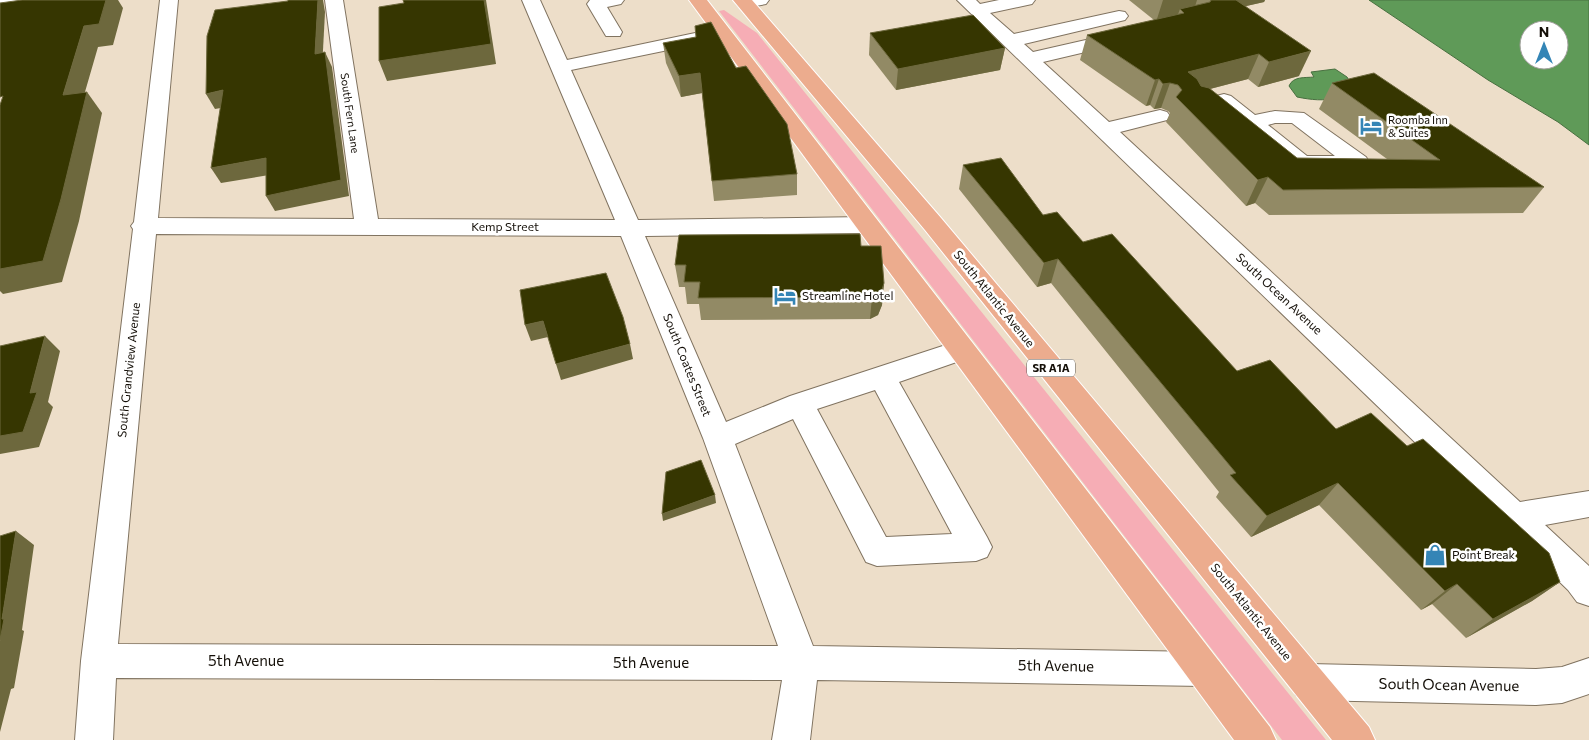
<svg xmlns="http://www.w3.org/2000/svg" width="1589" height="740" viewBox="0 0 1589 740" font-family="Commissioner,sans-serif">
<rect width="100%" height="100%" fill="#eddec9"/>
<!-- green -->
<polygon fill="#f6adb5" points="724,10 757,33 1326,740 1282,740 719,11"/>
<!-- water -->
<g fill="#5f9a58" stroke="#487040" fill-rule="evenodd">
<path d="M1369,0H1589V145L1558,122L1488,80ZM1529,30H1559V60H1529Z"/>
<path d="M1335,69L1347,77L1350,82L1338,98C1323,101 1312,100 1297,97L1289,86C1293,76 1305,78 1314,77L1311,72Z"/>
</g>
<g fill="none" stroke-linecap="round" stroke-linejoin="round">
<!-- minor casing -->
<g stroke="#807360" stroke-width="2">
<g id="minor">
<polygon points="0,0 20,0 17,4 0,7"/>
<path d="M160,0H178L158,218L354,219L325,0H343L378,219L615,220L522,0H540L567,60L700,32L707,34L709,38L707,42L571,70L638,220L867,217L875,219L879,225L875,231L867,233L645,236L726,422L790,396L961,340L971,343L974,350L971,357L899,382L987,537L992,547L987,557L976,561L877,566L866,562L793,419L735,444L813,646L1203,652L1215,657L1221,669L1215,681L1203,686L817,680L810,740H772L782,680L116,678L113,740H75L81,661L133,229L131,226L134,222ZM156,234L621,236L703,438L778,646L118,644ZM875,390L952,534L886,537L817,409Z"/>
<polygon points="590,0 624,0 621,4 607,7 622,32 620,36 606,36 587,4"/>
<polygon points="738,0 769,0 766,4 745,8 739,7 736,3"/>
<polygon points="957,0 976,0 980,4 999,0 1035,0 1032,4 990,13 1014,34 1119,11 1125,12 1128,16 1125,20 1024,44 1033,52 1121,32 1128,34 1130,38 1128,42 1043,62 1109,122 1160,110 1167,112 1170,116 1167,120 1120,132 1520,502 1589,491 1589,517 1545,525 1589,566 1589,606 1577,602 1568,590"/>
<path d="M1224,94L1231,96L1255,115L1275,111L1304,113L1366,157L1369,162L1366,167L1358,169L1302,170L1294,168L1220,107L1199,112L1192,110L1189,106L1192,102ZM1275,123H1292L1335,156H1307L1268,125Z"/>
<polygon points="1589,658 1589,694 1562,703 1536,705 1309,700 1296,695 1291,682 1296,669 1309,664 1536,669 1562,667"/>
</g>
</g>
<!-- major casing -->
<g stroke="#fff" stroke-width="2">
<g id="major">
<polygon points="689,0 707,0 1270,727 1276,740 1234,740"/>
<polygon points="733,0 752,0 941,218 1369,727 1375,740 1332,740 925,230"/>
</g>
</g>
<!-- minor -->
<use href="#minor" fill="#fff" fill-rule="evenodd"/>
<!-- major -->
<use href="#major" fill="#ecac8e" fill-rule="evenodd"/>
</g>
<!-- wall -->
<g fill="#928a65">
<polygon points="1129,0 1265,0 1264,2 1246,6 1299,76 1258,87 1248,79 1210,89 1297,158 1387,159 1319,109 1332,83 1544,187 1523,213 1269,215 1255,203 1246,206 1166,122 1170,113 1168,111 1161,108 1154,109 1150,105 1146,106 1080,60 1087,35 1154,20"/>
<polygon points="870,33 1005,48 1000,70 896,90 869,55"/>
<polygon points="663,43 736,68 797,174 797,195 714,201 702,93 681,97 666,63"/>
<polygon points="963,165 1043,215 1083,242 1237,371 1336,429 1407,446 1560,582 1532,601 1466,638 1432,604 1421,610 1319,505 1251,537 1216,497 1219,492 1051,283 1037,287 959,189"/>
<polygon points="861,246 884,283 882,305 878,315 870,319 701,320 699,304 687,304 685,287 679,287 675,265"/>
</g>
<!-- shaded-wall -->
<g fill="#6d683d">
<polygon points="106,0 118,0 123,8 113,45 98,47 78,116 63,95 84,26"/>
<polygon points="318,0 323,0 325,12 322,69 315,54"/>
<polygon points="484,0 486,0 496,64 387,81 379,61"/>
<polygon points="1163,0 1197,0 1193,13 1180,9 1177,17 1156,22"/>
<polygon points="1217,0 1265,0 1264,2 1211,14"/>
<polygon points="1005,48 1000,70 896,90 898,69"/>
<polygon points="1311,51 1299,76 1258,87 1269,62"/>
<polygon points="325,52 332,67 349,196 275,211 266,196"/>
<polygon points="1259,54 1248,79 1179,97 1188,72"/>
<polygon points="700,73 702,93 681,97 679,76"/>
<polygon points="1159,79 1150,105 1146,106 1155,80"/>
<polygon points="1170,83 1161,108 1154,109 1163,84"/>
<polygon points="223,90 232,106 215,109 206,94"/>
<polygon points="87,92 102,113 79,221 62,282 3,294 0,291 0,269"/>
<polygon points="266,158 275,174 221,183 211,168"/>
<polygon points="1268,177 1255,203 1246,206 1258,180"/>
<polygon points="1058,259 1051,283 1037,287 1044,263"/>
<polygon points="884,283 882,305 878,315 870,319 872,297"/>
<polygon points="543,321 548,337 531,341 525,325"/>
<polygon points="45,336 60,351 48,402 53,407 39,447 0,454 0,436 30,393"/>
<polygon points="630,344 633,359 561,380 556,364"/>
<polygon points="1338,483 1319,505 1251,537 1267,516"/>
<polygon points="715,495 716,503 663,521 662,514"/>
<polygon points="16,531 34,545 22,630 24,631 14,688 11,689 0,732 0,641 2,619"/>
<polygon points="1560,582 1532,601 1466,638 1493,619"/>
<polygon points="1457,584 1432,604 1421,610 1445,591"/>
</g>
<!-- building -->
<g fill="#363601" stroke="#6d683d">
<polygon points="22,0 106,0 99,24 84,26 63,95 87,92 61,199 43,261 0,269 0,105 3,96 0,97 0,3"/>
<polygon points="288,0 318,0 315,54 325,52 341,180 266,196 266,158 211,168 223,90 206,94 207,36 215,10 288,1"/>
<polygon points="403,0 484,0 491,44 379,61 379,7 404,3"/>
<polygon points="1211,0 1236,0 1311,51 1269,62 1259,54 1188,72 1197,79 1201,86 1209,88 1297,158 1440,160 1332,83 1374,73 1544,187 1283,190 1268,177 1258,180 1176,97 1182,90 1178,85 1170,83 1163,84 1159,79 1155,80 1087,35 1184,13 1180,9 1210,2"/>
<polygon points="973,15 1005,48 898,69 870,33"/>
<polygon points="711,22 736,68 746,66 787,124 797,174 712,181 700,73 679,76 663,43 696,37 695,26"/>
<polygon points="1001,158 1043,215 1057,212 1083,242 1112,234 1237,371 1270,360 1336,429 1371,413 1407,446 1423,439 1549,553 1560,582 1493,619 1457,584 1445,591 1338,483 1267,516 1230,475 1236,473 1058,259 1044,263 963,165"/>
<polygon points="860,234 861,246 881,246 884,283 881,293 872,297 698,298 700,282 684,282 686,265 675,265 679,235"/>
<polygon points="606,273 623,317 630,344 556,364 543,321 525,325 520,290"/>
<polygon points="45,336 30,393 37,392 23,432 0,436 0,346"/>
<polygon points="701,460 715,495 662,514 666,472"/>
<polygon points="16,531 2,619 4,619 0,640 0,536"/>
</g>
<!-- icons -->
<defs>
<g id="hotel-bare" transform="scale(1.725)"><path d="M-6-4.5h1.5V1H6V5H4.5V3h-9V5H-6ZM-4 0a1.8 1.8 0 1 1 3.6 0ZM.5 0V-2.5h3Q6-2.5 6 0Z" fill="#3485b6" stroke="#fff" stroke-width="2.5" paint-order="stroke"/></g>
<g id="shop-bare" transform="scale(1.725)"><path d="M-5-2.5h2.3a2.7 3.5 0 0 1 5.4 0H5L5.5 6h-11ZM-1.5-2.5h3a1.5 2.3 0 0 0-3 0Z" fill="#3485b6" stroke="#fff" stroke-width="2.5" paint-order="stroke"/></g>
</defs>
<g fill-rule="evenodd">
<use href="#hotel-bare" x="1371" y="126"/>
<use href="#hotel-bare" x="785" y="296"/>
<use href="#shop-bare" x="1435" y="555"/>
</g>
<g text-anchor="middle" stroke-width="5" stroke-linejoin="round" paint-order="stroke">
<!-- far-street labels -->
<g font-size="11" fill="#140f08" stroke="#fff">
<text transform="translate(350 113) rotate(82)" y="4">South Fern Lane</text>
</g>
<!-- far-poi labels -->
<g font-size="11" fill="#140f08" stroke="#fff" text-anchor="start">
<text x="1388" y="124">Roomba Inn<tspan x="1388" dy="13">&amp; Suites</tspan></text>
</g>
<!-- shield labels -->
<rect fill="#fff" stroke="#5a5752" stroke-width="1" x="1027" y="359.5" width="48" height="17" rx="4"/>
<g font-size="11" font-weight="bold" fill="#140f08">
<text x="1051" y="372">SR A1A</text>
</g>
<!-- street labels -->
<g font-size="12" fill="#140f08" stroke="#fff">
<text x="505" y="231">Kemp Street</text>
<text transform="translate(1279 294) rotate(43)" y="4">South Ocean Avenue</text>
<text transform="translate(994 299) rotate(51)" y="4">South Atlantic Avenue</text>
<text transform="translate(687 365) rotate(68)" y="4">South Coates Street</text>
<text transform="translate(129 370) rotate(-84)" y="4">South Grandview Avenue</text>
<text transform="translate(1251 612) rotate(51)" y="4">South Atlantic Avenue</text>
</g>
<!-- poi labels -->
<g font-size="12" fill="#140f08" stroke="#fff" text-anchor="start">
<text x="802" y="300">Streamline Hotel</text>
<text x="1452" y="559">Point Break</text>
</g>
<!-- near-street labels -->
<g font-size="15" fill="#140f08" stroke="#fff">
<text x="246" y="666">5th Avenue</text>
<text x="651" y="668">5th Avenue</text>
<text transform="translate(1056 666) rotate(1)" y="5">5th Avenue</text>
<text transform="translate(1449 685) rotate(1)" y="5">South Ocean Avenue</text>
</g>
</g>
<!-- north arrow -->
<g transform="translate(1544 45)"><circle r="24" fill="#ffffff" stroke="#a19f9c"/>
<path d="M0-4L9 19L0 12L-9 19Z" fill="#3485b6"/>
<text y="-8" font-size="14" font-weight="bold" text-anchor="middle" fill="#140f08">N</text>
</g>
</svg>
